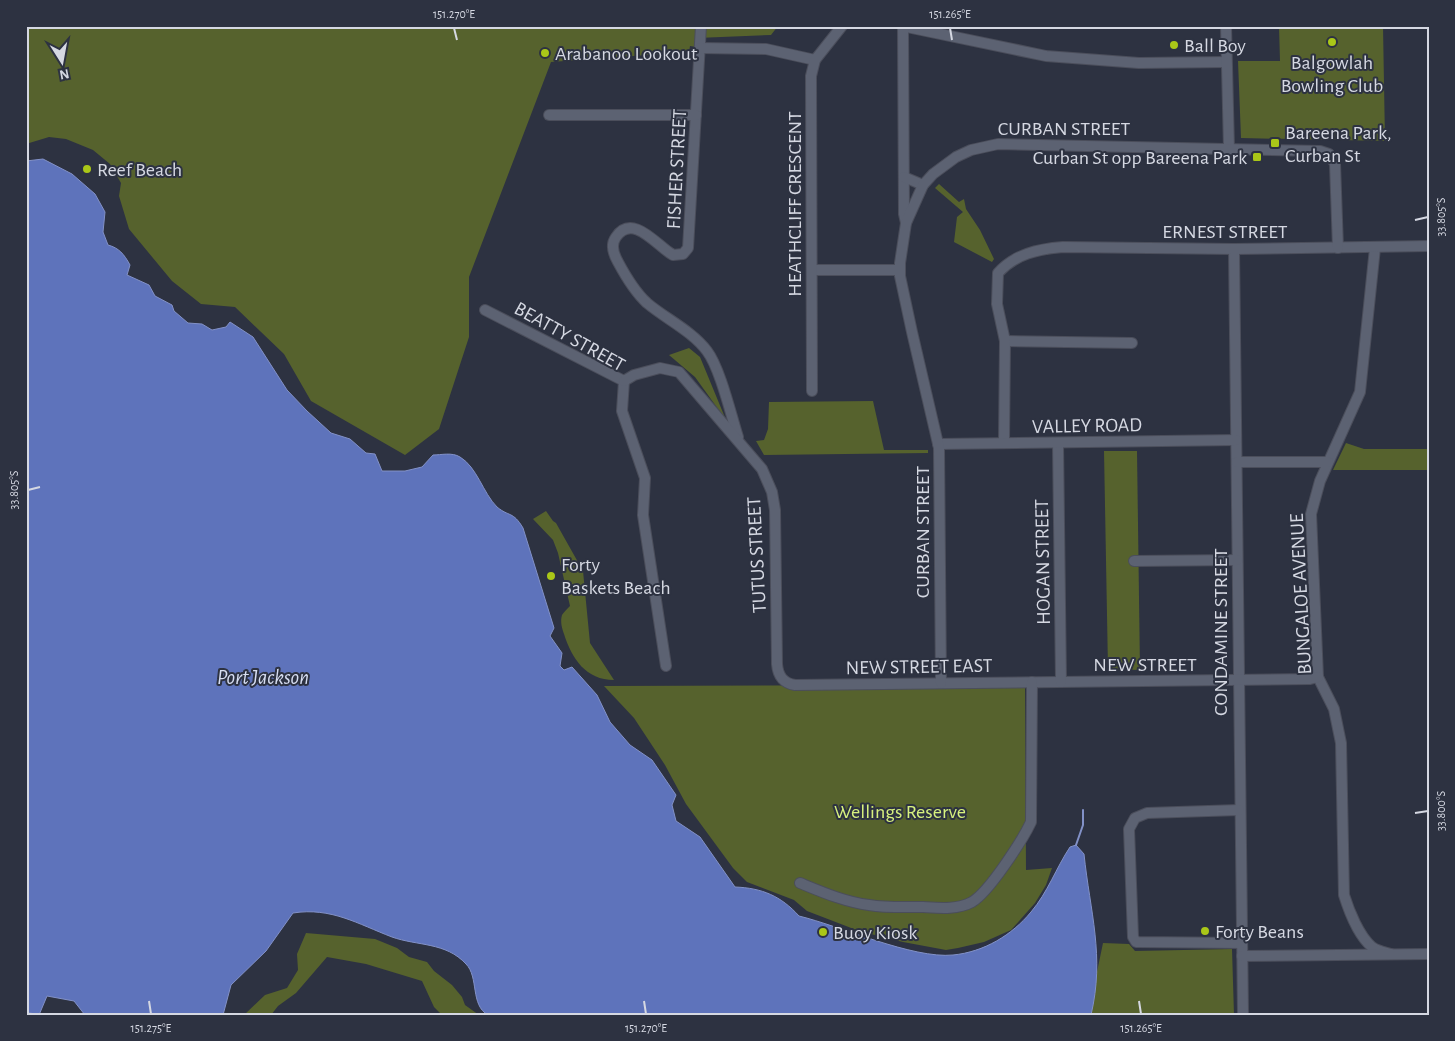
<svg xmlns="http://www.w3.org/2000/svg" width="1455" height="1041" viewBox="0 0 1455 1041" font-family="'Alegreya Sans',sans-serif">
<rect width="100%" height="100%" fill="#2d3241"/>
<!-- green -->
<g fill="#56622d">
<polygon points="26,26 778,26 771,35 697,38 697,47 690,46 689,52 551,62 469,277 469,337 439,429 405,455 311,401 284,354 235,307 201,304 172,281 129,229 119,196 121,183 110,164 93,150 66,139 49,137 26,144"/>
<polygon points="1279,26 1383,26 1385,141 1241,138 1238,61 1280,61"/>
<polygon points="939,184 959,202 964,199 966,209 980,230 994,259 992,262 954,242 957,217 963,212 935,188"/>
<polygon points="689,348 700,357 726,420 695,377 669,355"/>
<polygon points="873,401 884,450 928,450 928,453 764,455 756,441 764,440 768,429 769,402"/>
<polygon points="1346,443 1364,449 1429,449 1429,470 1333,470"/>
<polygon points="1104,451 1137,451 1140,670 1108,669"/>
<path d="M546,511L553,521L556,523L583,571L590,643L614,680C586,680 572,659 564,634C562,628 560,622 562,615C564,612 567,609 570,606L558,553L553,540L533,519Z"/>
<polygon points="1025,685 1026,870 1052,868 1046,885 1035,903 1011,930 984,942 958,948 946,950 903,942 859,931 807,911 794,900 747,882 733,868 686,804 665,765 634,718 604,686"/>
<polygon points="306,933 375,939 397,948 409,957 427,962 434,971 452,985 462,997 465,1005 479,1015 442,1015 434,1007 422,981 366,964 327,957 296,993 278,1006 271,1015 244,1015 265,995 287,988 298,970 297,954"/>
<polygon points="1103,943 1129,944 1135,951 1232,949 1234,1015 1088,1015"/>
</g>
<!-- water -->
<path fill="#5e73bb" stroke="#8291c7" d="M43,159L72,174L95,194L105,212L103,232L108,245C119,248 124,254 130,265L127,275L149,285L155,296L172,305L174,311L188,323L202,324L212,330L226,327L230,322L253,337L287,390L307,411L331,433L350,439L366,453L375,454L382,471H405L422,467L433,455C441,455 452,452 460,457C477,467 483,493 497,507C509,517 513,511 523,528L554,628L550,636L562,653L560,666L564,670L572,667L597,695L610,722L630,745L652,760L676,795L672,805L676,821L700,837L735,887C762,888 781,896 799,916C840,926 913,959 953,955C984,952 1012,935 1031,912C1048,892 1056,868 1070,847L1076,845L1084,854C1090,912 1105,956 1091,1015H488C470,1005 479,977 466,964C446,942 417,946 392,937C358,924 331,907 293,913L266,951L231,985L223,1015H85L74,1001L47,996L39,1015L26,1012V161Z"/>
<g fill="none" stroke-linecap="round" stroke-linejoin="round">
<!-- stream -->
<polyline stroke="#8291c7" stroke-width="2" points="1076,845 1083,825 1083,810"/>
<!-- minor casing -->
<g stroke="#4b4e5b" stroke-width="12">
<g id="minor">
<path d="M701,26L688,248L683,254L673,255C658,247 633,212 616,237C610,245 614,255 618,262C626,277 635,292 647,303C666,319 692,331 707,351C720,368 731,415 738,437"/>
<polyline points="902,26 1046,56 1139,63 1226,62"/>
<polyline points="1226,26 1229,149"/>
<polyline points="903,27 904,214 906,223"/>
<polyline points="700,48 766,49 815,60"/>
<polyline points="549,115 696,115"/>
<polyline points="904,177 923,185"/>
<path d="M1375,248L1360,392L1320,481L1311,514L1318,677L1334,709L1341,743L1344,895C1349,911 1359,936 1372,947C1377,951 1384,952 1391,954"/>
<polyline points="1234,249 1243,1015"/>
<polyline points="813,270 899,270"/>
<polyline points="485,310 624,381 622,411 645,478 643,515 666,666"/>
<polyline points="1005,341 1132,343"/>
<path d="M624,381L634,375L660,368L679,372L762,469L772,492L775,510L777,664C778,676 783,683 795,685L1310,679L1318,677"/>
<polyline points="812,391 811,76 815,60 842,26"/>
<path d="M1004,443L1005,341L997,304L998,273C1015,254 1038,249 1063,247L1234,249L1429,246"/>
<polyline points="1058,443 1061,682"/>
<polyline points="938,444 1236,440"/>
<polyline points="1237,462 1328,462"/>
<polyline points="1134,561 1237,560"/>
<polyline points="941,683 939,448 912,332 900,276 900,263 906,223 923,185 933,174 956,157 971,150 998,144 1320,151 1329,154 1335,164 1338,248"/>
<polyline points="1239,810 1147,813 1135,818 1129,829 1133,937 1136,942 1241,943"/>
<path d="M800,883C822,892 845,902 869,905C887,908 905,907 923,907C939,908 957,910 972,902C989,892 1022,841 1031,822L1032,682"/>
<polyline points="1242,956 1429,954"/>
</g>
</g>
<!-- minor -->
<use href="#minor" stroke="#5c6272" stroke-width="10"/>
</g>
<!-- ticks -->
<path fill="none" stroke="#d5d8e2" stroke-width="2" d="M454,28L457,40M950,28L952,40M1415,220L1428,217M28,490L40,487M1415,813L1428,811M149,1001L151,1014M644,1001L646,1014M1139,1001L1141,1014"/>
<!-- markers -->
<g fill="#aac718" stroke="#2d3241" stroke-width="2">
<circle cx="1332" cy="42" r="5"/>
<circle cx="1174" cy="45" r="5"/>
<circle cx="545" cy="53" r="5"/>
<rect x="1270" y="138" width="10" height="10" rx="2.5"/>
<rect x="1252" y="152" width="10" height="10" rx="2.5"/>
<circle cx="87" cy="169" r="5"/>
<circle cx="551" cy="576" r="5"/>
<circle cx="1205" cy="931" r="5"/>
<circle cx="823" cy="932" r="5"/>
</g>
<g text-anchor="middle" stroke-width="4" stroke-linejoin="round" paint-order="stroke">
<!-- poi labels -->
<g font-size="20" fill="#d5d8e2" stroke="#2d3241" text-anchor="start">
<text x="1184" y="52">Ball Boy</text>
<text x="555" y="60">Arabanoo Lookout</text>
<text x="1332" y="69" text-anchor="middle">Balgowlah<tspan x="1332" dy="23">Bowling Club</tspan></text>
<text x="1285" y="139">Bareena Park,<tspan x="1285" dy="23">Curban St</tspan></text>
<text x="1247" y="164" text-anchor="end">Curban St opp Bareena Park</text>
<text x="97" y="176">Reef Beach</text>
<text x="561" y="571">Forty<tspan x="561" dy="23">Baskets Beach</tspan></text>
<text x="1215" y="938">Forty Beans</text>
<text x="833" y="939">Buoy Kiosk</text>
</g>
<!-- street labels -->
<g font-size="20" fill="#d5d8e2" stroke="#2d3241">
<text x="1064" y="135">CURBAN STREET</text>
<text transform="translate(676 169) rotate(-87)" y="7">FISHER STREET</text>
<text transform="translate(794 204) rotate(-90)" y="7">HEATHCLIFF CRESCENT</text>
<text x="1225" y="238">ERNEST STREET</text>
<text transform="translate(570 336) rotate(29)" y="7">BEATTY STREET</text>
<text transform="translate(1087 425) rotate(-1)" y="7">VALLEY ROAD</text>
<text transform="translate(922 532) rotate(-90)" y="7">CURBAN STREET</text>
<text transform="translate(756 555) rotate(-93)" y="7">TUTUS STREET</text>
<text transform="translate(1042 562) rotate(-91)" y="7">HOGAN STREET</text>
<text transform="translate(1300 594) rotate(-93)" y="7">BUNGALOE AVENUE</text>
<text transform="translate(1220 632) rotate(-90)" y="7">CONDAMINE STREET</text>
<text x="1145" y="671">NEW STREET</text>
<text transform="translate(919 666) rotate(-1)" y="7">NEW STREET EAST</text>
</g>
<!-- park labels -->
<g font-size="20" fill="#d7f17e" stroke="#2d3241">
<text x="900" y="818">Wellings Reserve</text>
</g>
<!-- water labels -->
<g font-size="21" font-style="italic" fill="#d7def2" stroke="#2d3241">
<text x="263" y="684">Port Jackson</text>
</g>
</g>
<!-- border -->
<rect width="1455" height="1041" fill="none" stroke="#2d3241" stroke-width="55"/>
<!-- north arrow -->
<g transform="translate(62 62) rotate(169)" stroke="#2d3241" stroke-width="4" paint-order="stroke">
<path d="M0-4L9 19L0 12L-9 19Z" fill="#d5d8e2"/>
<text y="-8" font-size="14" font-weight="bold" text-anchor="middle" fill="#d5d8e2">N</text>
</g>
<rect x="28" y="28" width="1400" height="986" fill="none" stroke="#d5d8e2" stroke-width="2"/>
<g font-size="12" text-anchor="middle" fill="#d5d8e2">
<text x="454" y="18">151.270°E</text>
<text x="950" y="18">151.265°E</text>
<text transform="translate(1441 217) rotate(-90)" y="4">33.805°S</text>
<text transform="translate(14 490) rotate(-90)" y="4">33.805°S</text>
<text transform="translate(1441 811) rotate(-90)" y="4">33.800°S</text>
<text x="151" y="1032">151.275°E</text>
<text x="646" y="1032">151.270°E</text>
<text x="1141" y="1032">151.265°E</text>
</g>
</svg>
